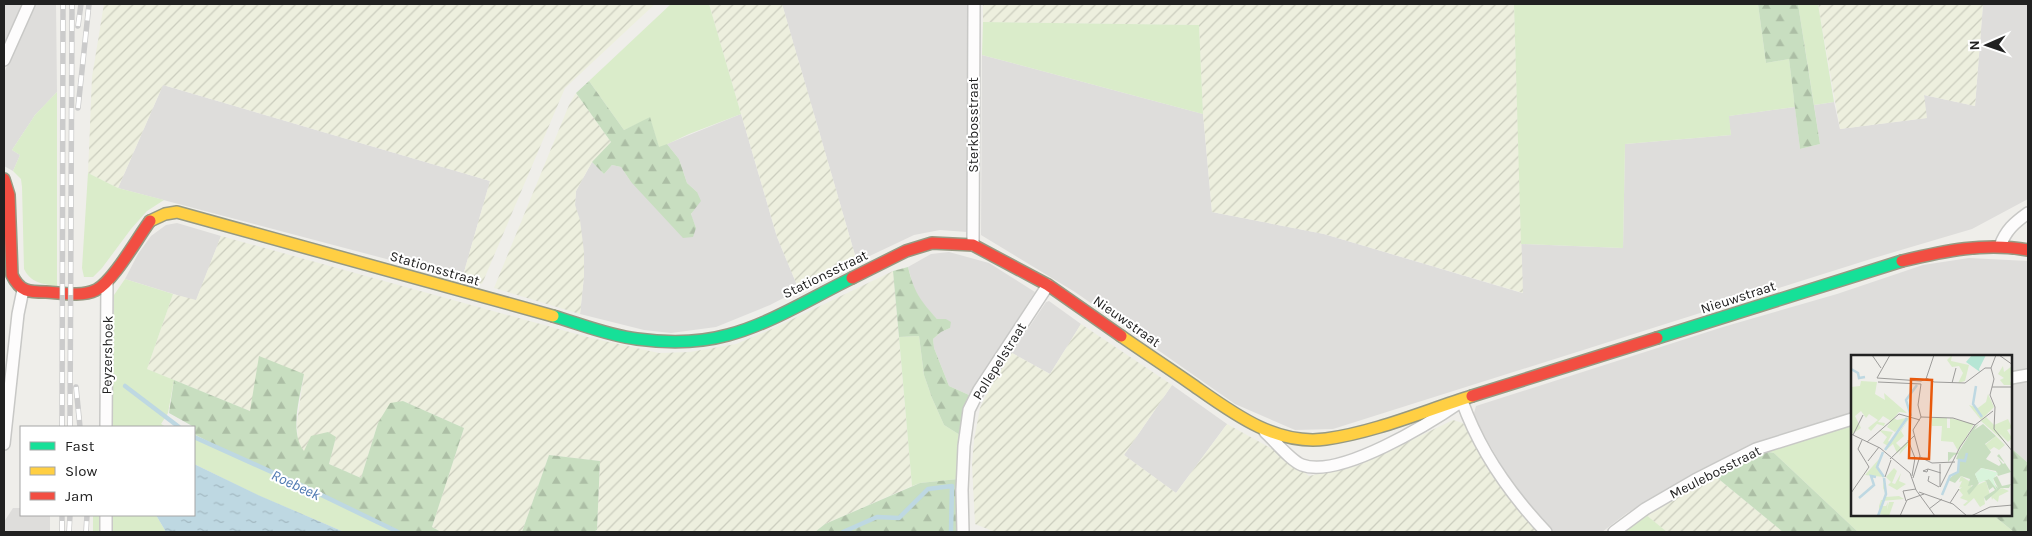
<svg xmlns="http://www.w3.org/2000/svg" width="2032" height="536" viewBox="0 0 2032 536" font-family="Karla,sans-serif">
<defs>
<pattern id="farmland-furrows" width="10" height="10" patternUnits="userSpaceOnUse" patternTransform="scale(1.25)"><rect width="10" height="10" fill="#edefde"/><path d="M-1 1l2-2M0 10L10 0M9 11l2-2" fill="none" stroke="#cbcdbe"/></pattern>
<pattern id="forest-firs" width="22" height="20" patternUnits="userSpaceOnUse" patternTransform="scale(1.25)"><rect width="22" height="20" fill="#c8dec0"/><path d="M5 1l3.5 6h-7zM16 11l3.5 6h-7z" fill="#acbea5"/></pattern>
<pattern id="water-ripples" width="26" height="14" patternUnits="userSpaceOnUse" patternTransform="scale(1.25)"><rect width="26" height="14" fill="#bed8e2"/><path d="M2 4q2-2 4 0t4 0M15 11q2-2 4 0t4 0" fill="none" stroke="#a3b9c2"/></pattern>
</defs>
<rect width="100%" height="100%" fill="#efeeea"/>
<!-- residential -->
<g fill="#dedddb">
<polygon points="4,4 25,4 4,53"/>
<polygon points="34,4 56,4 57,92 35,115 12,150 20,155 13,171 4,166 4,73"/>
<polygon points="782,4 968,4 967,232 940,230 914,235 857,262"/>
<polygon points="1983,4 2028,4 2028,199 1972,229 1874,258 1333,429 1295,430 1235,404 1075,292 981,235 982,55 1203,114 1212,212 1324,234 1522,293 1521,244 1623,248 1625,144 1731,135 1728,116 1795,107 1800,149 1820,144 1814,105 1834,102 1840,129 1926,118 1924,95 1975,106"/>
<polygon points="163,85 490,181 462,279 118,188"/>
<polygon points="741,114 777,237 799,290 770,305 716,327 671,333 644,330 580,314 584,276 575,205 576,191 592,162 604,174 612,165 621,167 631,182 696,228 691,215 695,206 697,192 687,183 679,159 667,144"/>
<polygon points="177,223 221,236 196,301 125,279 138,254 151,236 166,225"/>
<polygon points="949,252 989,263 1035,292 969,395 949,386 934,348 933,339 941,332 950,328 946,319 937,319 924,305 914,289 908,267 931,254"/>
<polygon points="1969,258 2028,261 2028,372 2011,374 2011,356 1852,356 1852,414 1739,452 1670,487 1627,513 1602,532 1552,532 1514,487 1477,423 1474,413 1476,406 1723,327 1837,294 1923,265"/>
<polygon points="1049,301 1081,324 1050,374 1012,353 1046,302"/>
<polygon points="2028,380 2028,463 2011,448 2011,382"/>
<polygon points="1172,385 1227,424 1176,493 1124,455"/>
<polygon points="13,508 21,508 21,515 50,515 50,532 4,532 4,522"/>
</g>
<!-- farmland -->
<g fill="url(#farmland-furrows)">
<polygon points="104,4 655,4 565,88 482,284 462,279 490,181 163,85 118,188 88,173 92,77"/>
<polygon points="709,4 782,4 857,262 799,290 777,237"/>
<polygon points="983,4 1514,4 1523,293 1324,234 1212,212 1203,114 1199,25 983,22"/>
<polygon points="1818,4 1983,4 1975,106 1924,95 1927,118 1840,129"/>
<polygon points="576,93 611,142 592,162 576,191 575,205 580,220 584,252 584,276 580,314 494,288 569,105"/>
<polygon points="221,236 591,338 659,353 690,352 736,344 772,329 893,271 912,486 825,524 815,532 597,532 600,461 549,455 522,532 441,532 432,527 464,428 403,401 378,423 361,478 329,464 336,437 304,452 298,444 297,422 304,374 250,411 147,369 173,294 196,300"/>
<polygon points="1081,324 1172,385 1124,455 1176,493 1227,424 1289,458 1309,476 1359,465 1453,420 1463,423 1503,491 1540,532 995,532 975,524 972,464 974,440 980,408 997,374 1012,353 1050,374"/>
<polygon points="1715,476 1783,532 1667,532 1645,514"/>
</g>
<!-- grass -->
<g fill="#daecca">
<polygon points="671,4 709,4 741,114 689,134 659,148 650,118 624,130 589,81"/>
<polygon points="1514,4 1758,4 1766,63 1789,59 1795,107 1729,116 1731,135 1625,144 1623,248 1521,244"/>
<polygon points="1798,4 1818,4 1834,102 1814,105"/>
<polygon points="983,22 1199,25 1203,114 982,55"/>
<path d="M57,92V286C42,284 31,283 24,269L22,187L21,179L13,171L20,155L12,150L35,115Z"/>
<polygon points="88,173 118,188 164,200 147,211 131,229 102,268 93,277 84,277 82,268"/>
<polygon points="125,279 173,294 147,369 174,380 168,413 161,424 166,427 112,427 114,295"/>
<polygon points="919,336 924,375 932,398 944,425 960,435 958,479 920,483 912,486 899,337"/>
<polygon points="1852,424 1852,515 1993,515 2014,532 1858,532 1774,453 1764,451"/>
<path d="M194,434C260,470 330,499 398,532H344L257,495L194,464Z"/>
<polygon points="1645,514 1667,532 1621,532"/>
<polygon points="93,515 156,515 166,532 93,532"/>
</g>
<!-- forest -->
<g fill="url(#forest-firs)">
<polygon points="1758,4 1798,4 1820,144 1800,149 1789,59 1766,63"/>
<polygon points="589,81 624,130 650,117 659,147 667,144 679,159 687,183 697,192 701,201 691,214 696,228 693,237 683,238 631,182 621,167 612,165 604,174 592,162 611,142 576,93"/>
<path d="M908,267C914,292 920,300 937,319H946L951,322L950,328L941,332L933,339L934,348L949,386L969,395L960,435L944,425L932,398L924,375L919,336L899,337L893,271Z"/>
<path d="M259,356L304,374C300,397 289,432 304,451L311,436L328,432L336,437L329,464L361,478L378,423L390,403L403,401L464,428L432,527L441,532H398L305,487L243,460L194,434V427L169,413L174,380L250,411Z"/>
<polygon points="2011,448 2028,463 2028,532 2014,532 1993,515 2011,515"/>
<polygon points="1764,451 1774,453 1858,532 1783,532 1715,476"/>
<polygon points="549,455 600,461 597,530 593,532 522,532"/>
<polygon points="958,479 957,532 815,532 825,524 920,483"/>
</g>
<!-- water -->
<polygon fill="url(#water-ripples)" points="194,464 258,495 344,532 166,532 156,515 194,515"/>
<g fill="none" stroke-linecap="round" stroke-linejoin="round">
<!-- stream -->
<g stroke="#bed8e2" stroke-width="4.5">
<polyline points="125,386 179,427"/>
<polyline points="194,437 305,487 398,532"/>
<polyline points="843,532 877,517 899,518 928,489 952,486 951,532"/>
</g>
<!-- street casing -->
<g stroke="#c8c8c6" stroke-width="14">
<g id="street">
<polyline points="4,60 29,4"/>
<polyline points="973,245 974,4"/>
<path d="M2000,246C2006,230 2014,223 2028,213"/>
<polyline points="2011,378 2028,375"/>
<polyline points="106,427 107,282"/>
<path d="M1265,432C1274,440 1291,461 1302,465C1340,479 1430,423 1462,401C1479,449 1511,495 1546,532"/>
<polyline points="4,444 18,314 23,290"/>
<polyline points="106,532 106,515"/>
<polyline points="963,532 962,490 964,446 969,410 979,390 1048,285"/>
<polyline points="1614,532 1645,509 1695,480 1756,449 1852,419"/>
</g>
</g>
<!-- fast casing -->
<g stroke="#969982" stroke-width="14">
<g id="fast">
<path d="M553,316C580,324 610,336 637,339C667,343 699,343 728,335C770,324 813,297 852,278"/>
<polyline points="1657,338 1902,261"/>
</g>
</g>
<!-- slow casing -->
<g stroke="#969982" stroke-width="14">
<g id="slow">
<polyline points="150,221 165,214 177,212 553,316"/>
<path d="M1121,336C1144,352 1167,367 1190,383C1230,411 1274,446 1326,439C1376,432 1424,411 1472,396"/>
</g>
</g>
<!-- jam casing -->
<g stroke="#969982" stroke-width="14">
<g id="jam">
<path d="M4,179L9,195L12,275C20,292 29,292 46,292C61,293 82,297 96,290C113,282 138,237 150,221"/>
<path d="M1902,261C1944,251 1985,242 2028,250"/>
<polyline points="852,278 906,251 932,243 973,245 1048,285 1121,336"/>
<polyline points="1472,396 1657,338"/>
</g>
</g>
<!-- street -->
<use href="#street" stroke="#fdfcfc" stroke-width="11"/>
<!-- fast -->
<use href="#fast" stroke="#16e098" stroke-width="11"/>
<!-- slow -->
<use href="#slow" stroke="#ffcf43" stroke-width="11"/>
<!-- jam -->
<use href="#jam" stroke="#f24e42" stroke-width="11"/>
<!-- rail casing -->
<g stroke="#cbcbcb" stroke-width="5.5">
<g id="rail">
<polyline points="78,26 81,4"/>
<polyline points="78,108 89,4"/>
<polyline points="76,387 80,427"/>
<polyline points="62,427 63,4"/>
<polyline points="70,427 72,4"/>
<polyline points="62,532 62,515"/>
<polyline points="69,532 70,515"/>
<polyline points="86,532 87,515"/>
</g>
</g>
<!-- rail -->
<use href="#rail" stroke="#fff" stroke-width="4" stroke-dasharray="11" stroke-linecap="butt"/>
</g>
<g text-anchor="middle" stroke-width="4" stroke-linejoin="round" paint-order="stroke">
<!-- street labels -->
<g font-size="14" fill="#212121" stroke="#fff">
<text transform="translate(973 125) rotate(-90)" y="5">Sterkbosstraat</text>
<text transform="translate(435 268) rotate(16)" y="5">Stationsstraat</text>
<text transform="translate(825 274) rotate(-26)" y="5">Stationsstraat</text>
<text transform="translate(1738 297) rotate(-18)" y="5">Nieuwstraat</text>
<text transform="translate(1127 321) rotate(35)" y="5">Nieuwstraat</text>
<text transform="translate(107 355) rotate(-89)" y="5">Peyzershoek</text>
<text transform="translate(999 361) rotate(-58)" y="5">Pollepelstraat</text>
<text transform="translate(1715 472) rotate(-27)" y="5">Meulebosstraat</text>
</g>
<!-- water labels -->
<g font-size="15" font-style="italic" fill="#4d78b1" stroke="#fff">
<text transform="translate(296 485) rotate(25)" y="5">Roebeek</text>
</g>
</g>
<!-- overview -->
<g transform="translate(1851 355)">
<rect width="161" height="161" fill="#efeeea"/>
<path d="M101,0L100,6L118,10L114,26L107,28L112,18L108,11L101,12L96,5ZM152,11L153,17L161,11L159,26L161,30H153L149,25L153,23L147,19ZM10,26L26,27L24,39L34,45L33,38L56,58L48,57L43,63L46,65L59,62L50,76L53,81L45,88L50,93L57,86L59,88L48,100L50,95L46,98L42,89L34,96L37,91L32,88L36,82L28,75L42,77L37,86L39,87L49,76L56,66L44,77L36,72L40,66L32,61L27,67L34,68L33,71L26,69L20,76L17,73L27,65L18,59L15,63L10,56L4,61L10,73L1,79L0,32L9,31ZM137,39L143,52L130,65L118,50L127,53L135,47ZM135,62L143,70L157,64L161,73L156,75L161,83L157,87L148,78L155,88L130,66ZM81,63H96V73H99V63L123,69L107,96L102,87L90,86L91,71H81ZM145,81L154,90L148,95L143,92L139,95L134,90ZM28,104L27,113L33,122V132L35,138V142L48,141L53,144L31,146L30,151H35L37,147L36,155L38,147H43L38,161L28,159V151L30,145H34L35,139L32,133L33,122L14,120ZM43,113L46,116L41,128L44,129L50,118L48,126L55,129L46,135L37,130L40,127L35,122ZM110,121L121,128L118,140L122,132L135,126L139,140L151,133L158,136L148,141L147,147L142,143L141,145L140,140L133,142L134,149L129,152L123,143L114,151L112,150L117,146L109,143L112,140L108,135L111,132L108,133L111,126L108,127Z" fill="#daecca"/>
<path d="M128,69L123,75L132,69L145,81L134,89L140,97L135,104L148,111L150,109L147,103L152,109L154,108L146,101L148,99L160,117L147,121L145,116L130,113L124,119L128,128L118,140L116,136L122,130L117,131L119,124L110,121L104,128L97,125L107,116L109,105L105,104L107,99L103,100L97,107V97L107,98L123,72ZM146,121L151,131L160,129L158,133H150L135,146L133,142L144,135L142,132L138,135L135,126H130L138,124L147,133L142,123Z" fill="#c8dec0"/>
<path d="M131,113L147,118L142,124L146,135L138,124L128,128L124,119Z" fill="#d9f4db"/>
<path d="M121,0H135L128,14L129,17L115,7Z" fill="#b6e6d5"/>
<path fill="none" stroke="#bed8e2" stroke-width="2.5" d="M0,14L7,18L8,23L14,22M125,31L122,49L131,62M60,61L55,45L66,30M34,95L56,63M32,97L26,112L33,122M91,140L99,121L107,117L108,105L114,106L116,98M8,143L23,130L20,121L25,122M27,161L35,139L33,123"/>
<path fill="none" stroke="#9d9c9a" stroke-width="1" d="M21,0L30,13M39,0L26,23L70,26M145,0L140,13L143,24L139,40L144,52L143,74L162,97M148,0L162,10M75,23L83,27L114,28L134,13H140M70,26L75,24L83,0M27,27L70,29M101,28L105,13M141,32H162M70,62L102,63L124,70M70,62L67,50L70,29M0,79L29,93L59,118L65,135L84,161M2,80L12,60M57,85L64,103L61,121M16,87L48,59L69,65M69,102L81,108L104,107M39,104L63,81M17,106L28,92M89,109V132M77,114L72,116L76,117L77,114L90,118M78,121L77,126L88,132M34,122L40,105M62,123L69,101L62,75L70,62M89,132L109,92L124,70L142,56M68,137L102,149L116,161M0,138L18,112L7,94L11,85M55,146L52,136L65,134M99,148L108,134M78,154L91,144M49,161L56,145L73,139M120,161L139,152L162,150"/>
<path fill="#e8590c" fill-opacity="0.15" stroke="#e8590c" stroke-width="2.5" d="M60,24L81,25L78,104L58,103Z"/>
<rect width="161" height="161" fill="none" stroke="#212121" stroke-width="2.5"/>
</g>
<!-- border -->
<rect width="2032" height="536" fill="none" stroke="#212121" stroke-width="10"/>
<!-- legend -->
<rect x="20" y="426" width="175" height="90" fill="#ffffff" stroke="#a6a6a6"/>
<rect x="30" y="442" width="25" height="8" fill="#16e098" stroke="#a6a6a6"/>
<text x="65" y="451" font-size="15" fill="#212121">Fast</text>
<rect x="30" y="467" width="25" height="8" fill="#ffcf43" stroke="#a6a6a6"/>
<text x="65" y="476" font-size="15" fill="#212121">Slow</text>
<rect x="30" y="492" width="25" height="8" fill="#f24e42" stroke="#a6a6a6"/>
<text x="65" y="501" font-size="15" fill="#212121">Jam</text>
<!-- north arrow -->
<g transform="translate(1987 45) rotate(268)" stroke="#ffffff" stroke-width="4" paint-order="stroke">
<path d="M0-4L9 19L0 12L-9 19Z" fill="#212121"/>
<text y="-8" font-size="14" font-weight="bold" text-anchor="middle" fill="#212121">N</text>
</g>
</svg>
